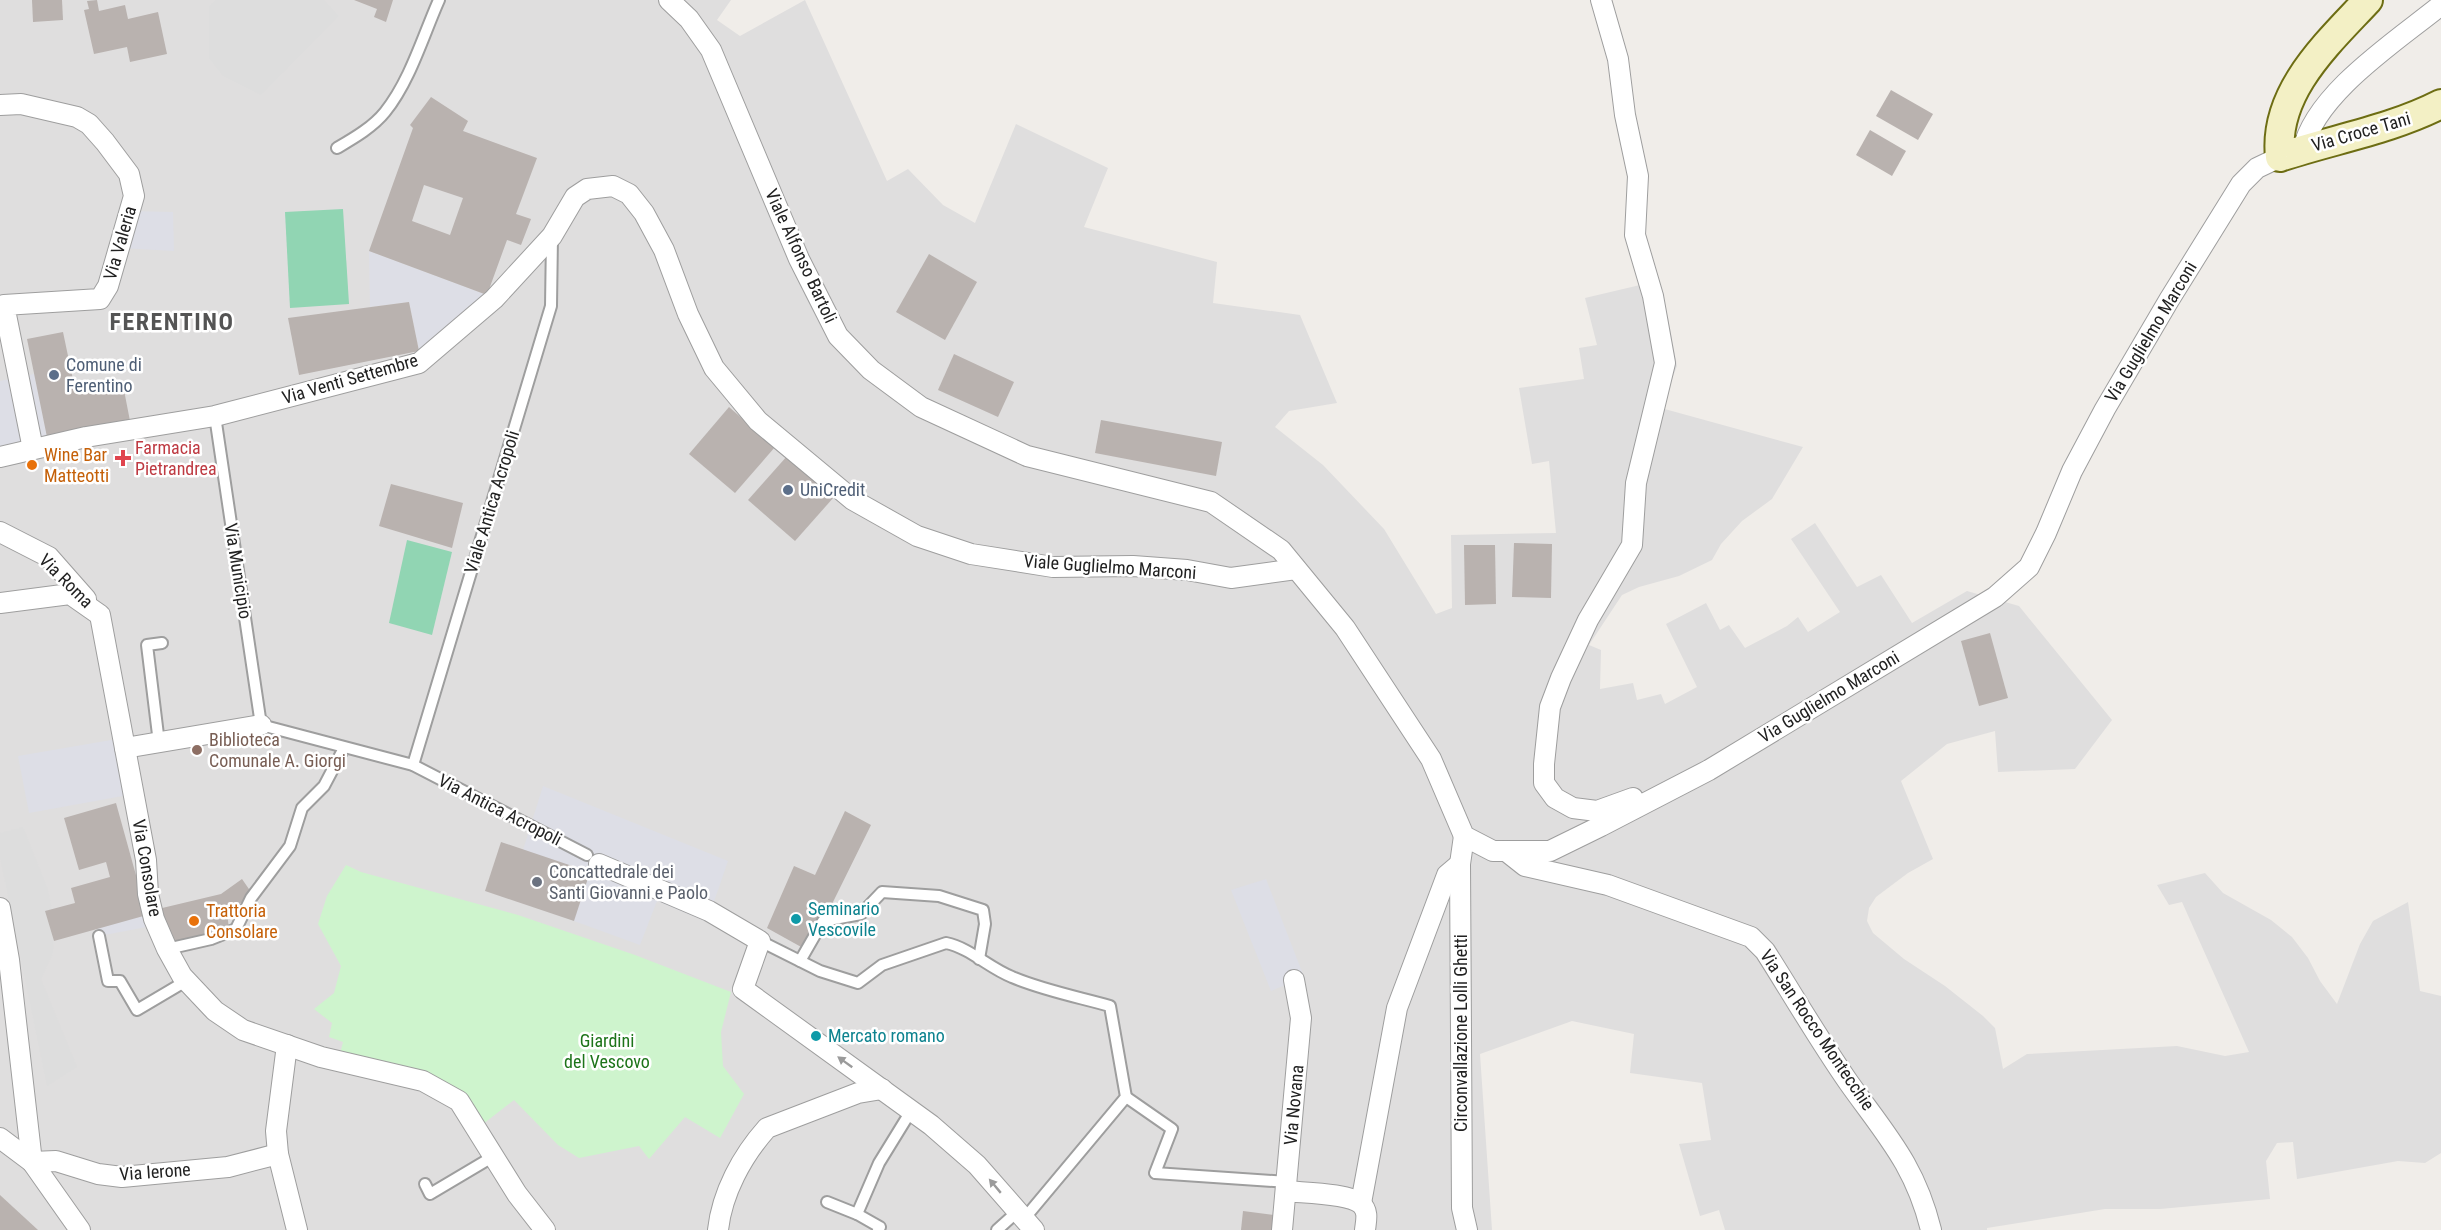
<svg xmlns="http://www.w3.org/2000/svg" width="2441" height="1230" viewBox="0 0 2441 1230" font-family="'Roboto Condensed',sans-serif">
<rect width="100%" height="100%" fill="#f0ede9"/>
<!-- residential -->
<polygon fill="#dfdede" points="0,0 731,0 717,20 740,36 805,0 887,181 908,169 943,205 975,223 1016,124 1108,168 1084,227 1217,262 1213,303 1300,315 1337,403 1289,411 1275,427 1323,465 1384,529 1436,614 1452,608 1451,535 1556,533 1549,461 1532,464 1519,388 1584,379 1579,348 1597,345 1585,298 1657,281 1668,318 1677,366 1661,408 1803,447 1772,499 1742,521 1721,544 1712,560 1679,576 1639,587 1622,595 1589,645 1601,650 1600,689 1633,683 1637,700 1661,694 1665,704 1697,687 1666,624 1706,603 1720,630 1729,625 1745,648 1787,626 1798,617 1808,632 1840,612 1791,539 1815,523 1857,587 1881,575 1912,623 1967,591 2019,606 2112,720 2075,769 1998,772 1995,731 1947,744 1901,781 1933,859 1908,873 1876,897 1869,908 1867,921 1873,933 1904,959 1945,986 1983,1016 1995,1028 2003,1069 2027,1054 2177,1046 2225,1056 2249,1052 2182,902 2169,905 2157,885 2205,873 2223,893 2271,920 2292,937 2308,958 2320,981 2337,1004 2360,944 2373,921 2408,902 2420,991 2441,996 2441,1153 2425,1163 2398,1161 2297,1179 2293,1142 2277,1143 2266,1161 2270,1199 2160,1209 2105,1209 1987,1228 1987,1230 1725,1230 1719,1210 1700,1216 1679,1144 1711,1140 1702,1083 1630,1073 1634,1034 1572,1021 1480,1054 1492,1230 0,1230"/>
<!-- park -->
<polygon fill="#cef4cd" points="346,865 361,872 518,915 635,955 731,992 721,1032 723,1066 744,1094 720,1138 685,1117 649,1159 639,1146 579,1158 558,1145 514,1100 478,1128 470,1103 338,1061 343,1042 329,1037 332,1023 314,1009 334,993 341,966 318,924 327,896"/>
<!-- pitch -->
<g fill="#91d5b3">
<polygon points="343,209 349,304 290,308 285,212"/>
<polygon points="407,540 452,552 432,635 389,623"/>
</g>
<!-- parking -->
<g fill="#ddd">
<polygon points="216,0 324,0 339,16 261,95 223,76 209,58 209,6"/>
<polygon points="23,827 48,890 54,921 53,953 41,979 77,1067 47,1086 0,857 0,833"/>
</g>
<!-- plaza -->
<g fill="#dddee6">
<polygon points="130,211 173,212 174,251 120,248"/>
<polygon points="369,251 487,295 419,351 409,302 370,307"/>
<polygon points="34,374 51,456 0,467 0,381"/>
<polygon points="123,738 134,794 29,813 18,756"/>
<polygon points="543,786 728,861 707,922 657,901 640,945 574,921 523,850"/>
<polygon points="1266,879 1304,977 1271,991 1231,890"/>
<polygon points="146,894 152,926 99,936 90,907"/>
</g>
<!-- building -->
<g fill="#b9b2af" fill-rule="evenodd">
<polygon points="32,0 62,0 63,20 33,22"/>
<polygon points="97,0 99,11 125,5 128,19 158,12 167,54 130,62 127,47 94,54 84,10 89,9 87,1"/>
<polygon points="354,0 393,0 386,22 374,17 377,9"/>
<polygon points="1891,90 1933,114 1918,140 1876,116"/>
<path d="M431,97L468,121L463,131L537,158L516,214L531,219L521,245L507,240L487,295L369,251L413,128L410,125ZM424,185L463,198L450,235L412,221Z"/>
<polygon points="1870,130 1906,151 1892,176 1856,155"/>
<polygon points="929,254 977,282 945,340 896,312"/>
<polygon points="409,302 419,351 299,375 288,318"/>
<polygon points="63,332 76,394 123,385 130,421 47,437 27,339"/>
<polygon points="954,354 1014,382 998,417 938,390"/>
<polygon points="729,407 775,447 735,493 689,454"/>
<polygon points="1101,420 1222,442 1216,476 1095,453"/>
<polygon points="788,455 834,497 795,541 748,500"/>
<polygon points="391,484 463,503 452,548 379,526"/>
<polygon points="1514,543 1552,544 1551,598 1512,597"/>
<polygon points="1464,545 1495,545 1496,604 1465,605"/>
<polygon points="1990,633 2008,698 1979,706 1961,641"/>
<polygon points="116,803 147,915 54,941 45,911 75,903 71,888 110,877 106,862 79,870 64,818"/>
<polygon points="845,811 871,825 833,902 803,948 767,928 794,866 815,875"/>
<polygon points="501,842 590,872 574,921 485,891"/>
<polygon points="242,879 251,892 237,907 235,905 227,911 229,930 167,945 158,909 221,894"/>
<polygon points="0,1195 38,1230 0,1230"/>
<polygon points="1243,1211 1274,1215 1272,1230 1241,1230"/>
</g>
<g fill="none" stroke-linecap="round" stroke-linejoin="round">
<!-- service casing -->
<g stroke="#9e9e9e" stroke-width="14">
<g id="service">
<path d="M337,148C354,138 373,127 385,112C410,81 423,36 439,0"/>
<polyline points="215,416 261,725 413,765 587,855"/>
<polyline points="159,743 147,645 162,643"/>
<polyline points="413,765 551,306 552,237"/>
<polyline points="99,936 108,981 120,981 137,1010 186,981"/>
<path d="M760,941L820,971L858,983L882,965L946,943C970,948 989,968 1012,977C1042,990 1078,997 1110,1006L1126,1097L1024,1219"/>
<polyline points="167,949 211,939 236,929 251,898 290,846 302,808 324,786 344,748"/>
<polyline points="800,961 823,921 861,914 882,892 939,896 983,910 985,924 979,959"/>
<polyline points="1126,1097 1172,1129 1155,1173 1288,1182"/>
<polyline points="425,1184 430,1194 494,1156"/>
<polyline points="827,1202 857,1214"/>
<polyline points="878,1230 880,1227 857,1214 879,1163 911,1111"/>
<polyline points="997,1230 1017,1212"/>
</g>
</g>
<!-- minor casing -->
<g stroke="#9e9e9e" stroke-width="22">
<g id="minor">
<polyline points="669,0 689,19 711,50 799,259 838,336 871,370 921,407 1027,456 1211,502 1281,550 1345,628 1431,759 1464,836 1493,851 1550,851 1601,826 1709,770 1995,597 2029,567 2046,533 2072,471 2105,409 2169,300 2241,184 2257,168 2280,157"/>
<polyline points="1601,0 1618,59 1625,115 1638,176 1635,235 1653,296 1665,363 1636,483 1632,545 1588,620 1561,678 1550,707 1544,764 1544,783 1555,798 1573,808 1597,811 1633,798"/>
<polyline points="0,105 21,104 77,117 89,124 105,142 129,174 134,196 108,286 100,299 4,305 33,449"/>
<path d="M2303,150C2314,94 2398,40 2441,5"/>
<polyline points="0,457 86,437 215,416 419,363 494,299 552,236 575,197 587,189 613,186 629,194 644,213 664,250 688,314 714,368 758,421 853,500 917,536 971,554 1053,567 1133,566 1187,570 1231,578 1296,569"/>
<polyline points="0,532 49,557 86,599"/>
<polyline points="0,603 70,594 100,615 146,860 148,894 154,919 167,949 182,976 215,1011 243,1030 321,1057 423,1081 459,1101 517,1194 545,1230"/>
<polyline points="125,748 261,725"/>
<polyline points="1464,836 1460,864 1462,1208 1467,1230"/>
<path d="M1506,851L1525,866L1608,885L1751,937L1765,951C1793,995 1819,1040 1849,1083C1886,1135 1915,1165 1931,1230"/>
<polyline points="599,864 709,911 760,941 743,989 931,1125 977,1165 1034,1230"/>
<polyline points="0,908 9,960 32,1162"/>
<polyline points="287,1045 276,1131 278,1154 297,1230"/>
<polyline points="0,1138 32,1162 80,1230"/>
<polyline points="32,1162 56,1161 98,1174 122,1177 228,1167 278,1154"/>
<path d="M1286,1191C1303,1193 1349,1193 1361,1204C1369,1211 1366,1221 1365,1230"/>
<polyline points="1361,1203 1397,1008 1447,875 1460,864"/>
<path d="M718,1230C722,1193 742,1156 767,1128L858,1093L882,1089"/>
<polyline points="1282,1230 1301,1018 1294,980"/>
</g>
</g>
<!-- secondary casing -->
<g stroke="#6d6d13" stroke-width="32">
<path id="secondary" d="M2368,0C2328,43 2273,92 2280,157C2334,139 2390,130 2441,104"/>
</g>
<!-- service -->
<use href="#service" stroke="#fff" stroke-width="10"/>
<!-- minor -->
<use href="#minor" stroke="#fff" stroke-width="20"/>
<!-- secondary -->
<use href="#secondary" stroke="#f3f0c5" stroke-width="28"/>
</g>
<!-- one-way arrows -->
<defs><path id="oneway-solid" d="M-6-.8H1V-3.2L6.5 0L1 3.2V.8H-6Z" transform="scale(1.5)"/></defs>
<g fill="#9b9b9b">
<use href="#oneway-solid" transform="translate(845 1062) rotate(-144)"/>
<use href="#oneway-solid" transform="translate(995 1186) rotate(-130)"/>
</g>
<!-- markers -->
<g fill="#5c6f8a" stroke="#fff" stroke-width="2">
<circle cx="54" cy="375" r="6"/>
<circle cx="788" cy="490" r="6"/>
</g>
<path fill="#e0444e" stroke="#fff" stroke-width="2" d="M120 449h6v6h6v6h-6v6h-6v-6h-6v-6h6z"/>
<g fill="#e8710a" stroke="#fff" stroke-width="2">
<circle cx="32" cy="465" r="6"/>
<circle cx="194" cy="921" r="6"/>
</g>
<circle fill="#8d6e63" stroke="#fff" stroke-width="2" cx="197" cy="750" r="6"/>
<circle fill="#6b7280" stroke="#fff" stroke-width="2" cx="537" cy="882" r="6"/>
<g fill="#0f9aa8" stroke="#fff" stroke-width="2">
<circle cx="796" cy="919" r="6"/>
<circle cx="816" cy="1036" r="6"/>
</g>
<g text-anchor="middle" stroke-width="5" stroke-linejoin="round" paint-order="stroke">
<!-- street labels -->
<g font-size="18" fill="#212121" stroke="#fff">
<text transform="translate(2361 132) rotate(-16)" y="6">Via Croce Tani</text>
<text transform="translate(120 243) rotate(-74)" y="6">Via Valeria</text>
<text transform="translate(801 256) rotate(65)" y="6">Viale Alfonso Bartoli</text>
<text transform="translate(2151 332) rotate(-59)" y="6">Via Guglielmo Marconi</text>
<text transform="translate(350 379) rotate(-16)" y="6">Via Venti Settembre</text>
<text transform="translate(492 502) rotate(-73)" y="6">Viale Antica Acropoli</text>
<text transform="translate(1110 567) rotate(4)" y="6">Viale Guglielmo Marconi</text>
<text transform="translate(238 571) rotate(81)" y="6">Via Municipio</text>
<text transform="translate(66 581) rotate(45)" y="6">Via Roma</text>
<text transform="translate(1829 697) rotate(-31)" y="6">Via Guglielmo Marconi</text>
<text transform="translate(500 810) rotate(27)" y="6">Via Antica Acropoli</text>
<text transform="translate(147 868) rotate(80)" y="6">Via Consolare</text>
<text transform="translate(1817 1030) rotate(56)" y="6">Via San Rocco Montecchie</text>
<text transform="translate(1461 1033) rotate(-90)" y="6">Circonvallazione Lolli Ghetti</text>
<text transform="translate(1294 1105) rotate(-85)" y="6">Via Novana</text>
<text transform="translate(155 1172) rotate(-4)" y="6">Via Ierone</text>
</g>
<!-- service labels -->
<g font-size="18" fill="#4e5e75" stroke="#fff" text-anchor="start">
<text x="66" y="371">Comune di<tspan x="66" dy="21">Ferentino</tspan></text>
<text x="800" y="496">UniCredit</text>
</g>
<!-- health labels -->
<g font-size="18" fill="#be3a42" stroke="#fff" text-anchor="start">
<text x="135" y="454">Farmacia<tspan x="135" dy="21">Pietrandrea</tspan></text>
</g>
<!-- food labels -->
<g font-size="18" fill="#c56008" stroke="#fff" text-anchor="start">
<text x="44" y="461">Wine Bar<tspan x="44" dy="21">Matteotti</tspan></text>
<text x="206" y="917">Trattoria<tspan x="206" dy="21">Consolare</tspan></text>
</g>
<!-- education labels -->
<g font-size="18" fill="#785e54" stroke="#fff" text-anchor="start">
<text x="209" y="746">Biblioteca<tspan x="209" dy="21">Comunale A. Giorgi</tspan></text>
</g>
<!-- worship labels -->
<g font-size="18" fill="#5b616d" stroke="#fff" text-anchor="start">
<text x="549" y="878">Concattedrale dei<tspan x="549" dy="21">Santi Giovanni e Paolo</tspan></text>
</g>
<!-- culture labels -->
<g font-size="18" fill="#0d838f" stroke="#fff" text-anchor="start">
<text x="808" y="915">Seminario<tspan x="808" dy="21">Vescovile</tspan></text>
<text x="828" y="1042">Mercato romano</text>
</g>
<!-- park labels -->
<g font-size="18" fill="#1d741a" stroke="#fff">
<text x="607" y="1047">Giardini<tspan x="607" dy="21">del Vescovo</tspan></text>
</g>
<!-- district labels -->
<g font-size="24" font-weight="bold" letter-spacing="1.5" fill="#545454" stroke="#fff">
<text x="172" y="330">FERENTINO</text>
</g>
</g>
</svg>
